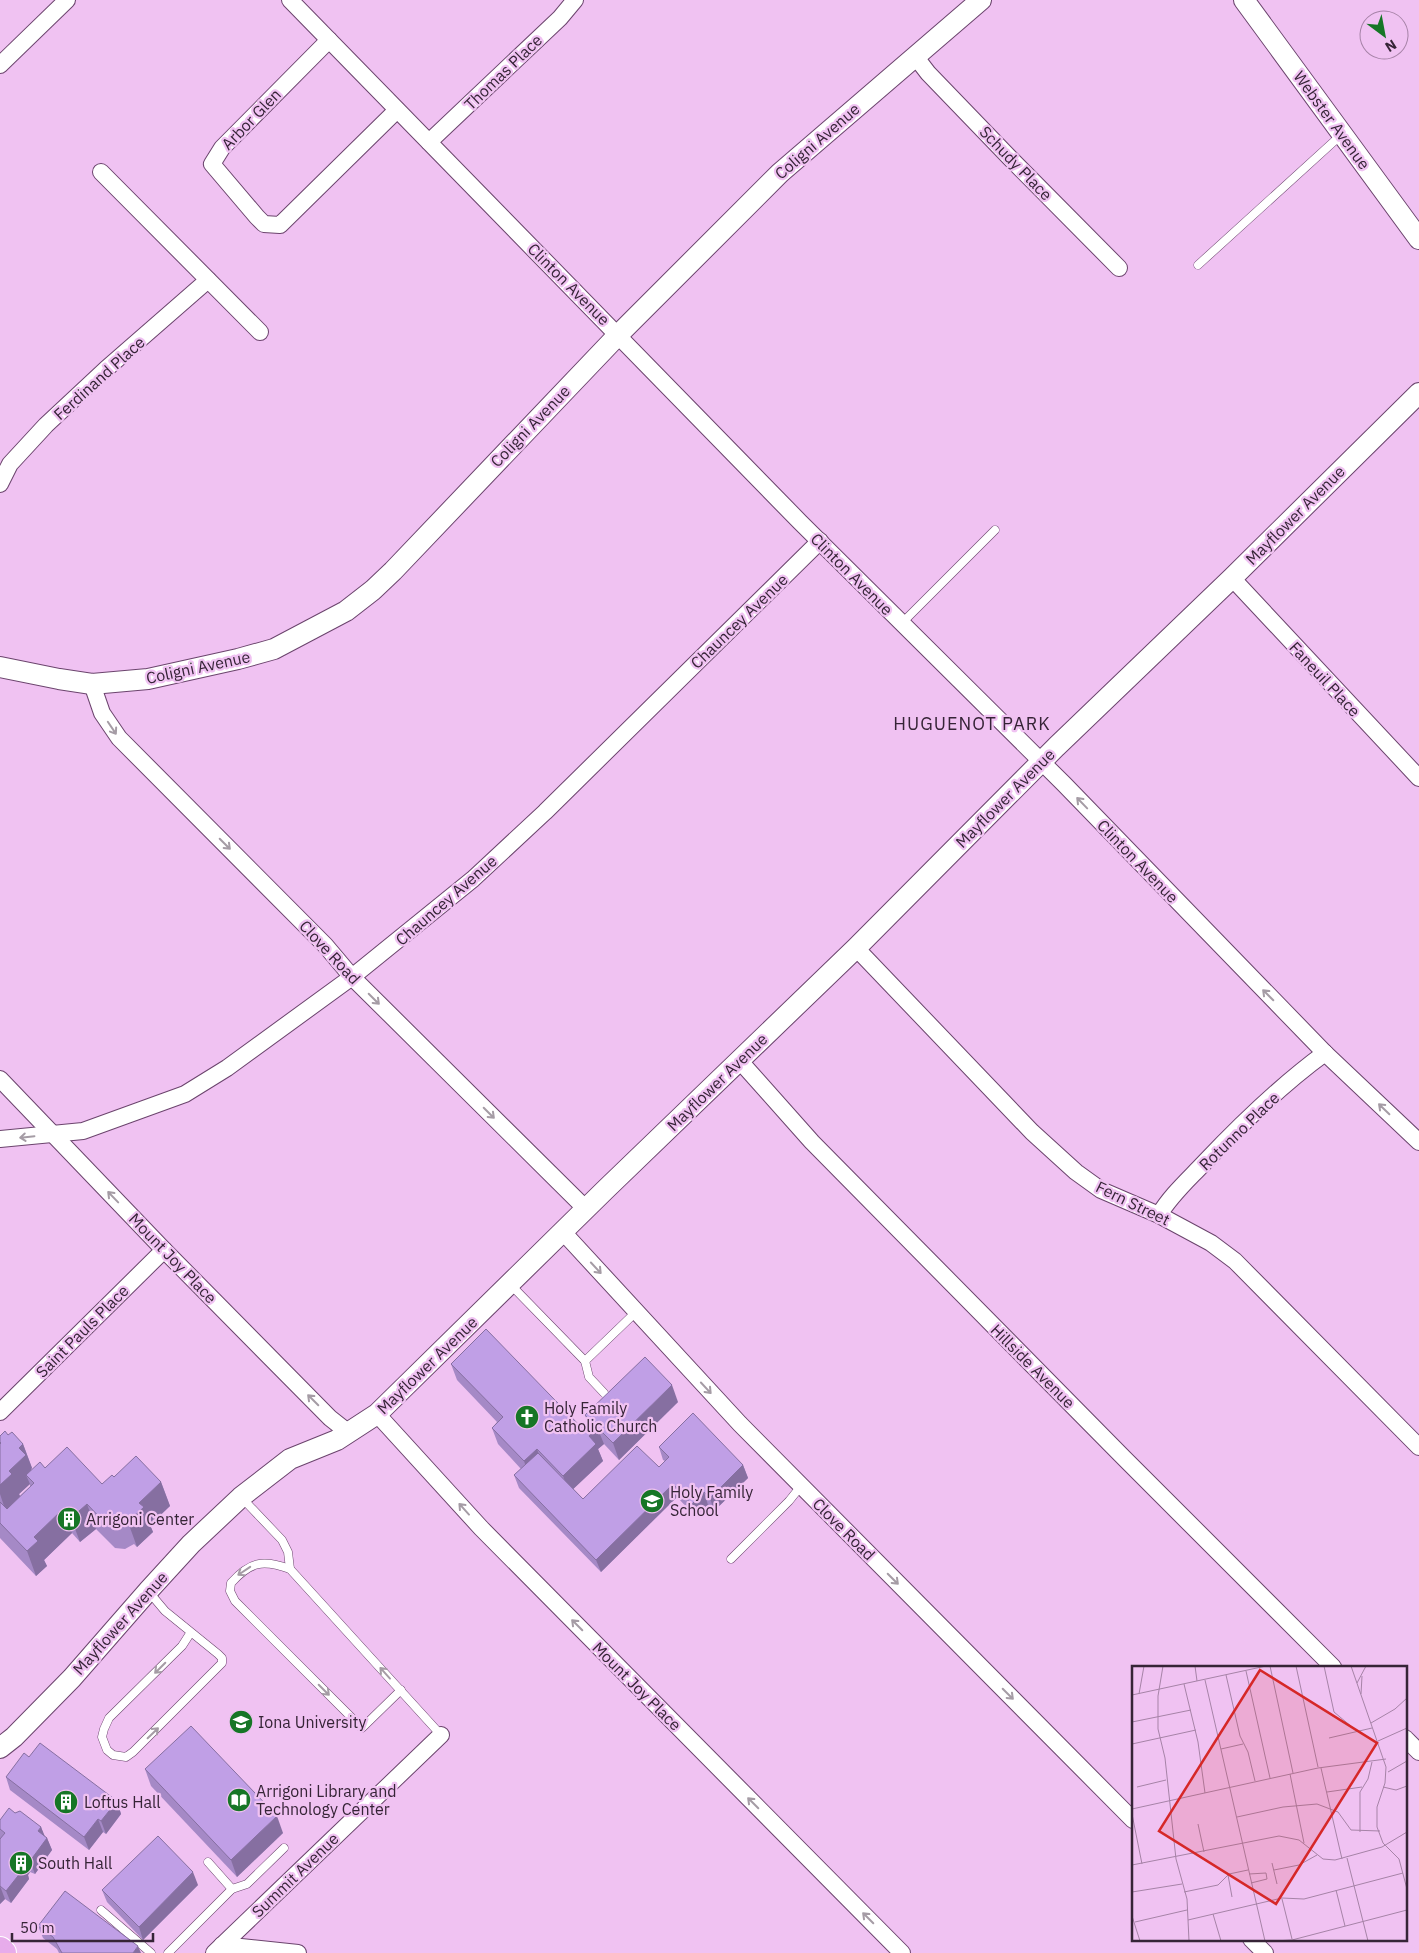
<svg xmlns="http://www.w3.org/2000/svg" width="1419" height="1953" viewBox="0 0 1419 1953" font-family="'IBM Plex Sans',sans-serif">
<rect width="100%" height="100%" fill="#f0c2f2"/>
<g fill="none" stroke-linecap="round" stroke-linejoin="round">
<!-- service casing -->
<g stroke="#6b446d" stroke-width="9">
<g id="service">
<polyline points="1198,265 1341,135"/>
<polyline points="901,624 995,530"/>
<polyline points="510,1284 585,1361 636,1312"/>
<polyline points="585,1361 589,1377 604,1393"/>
<polyline points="242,1498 282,1540 288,1552 290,1569 441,1735"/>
<polyline points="731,1559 789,1501 801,1486"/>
<path d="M290,1569C262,1559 250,1562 231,1583L230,1591L235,1601L362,1728L401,1690"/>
<polyline points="149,1592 165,1611 218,1654 222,1658 222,1663 133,1752 126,1757 113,1755 107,1750 102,1737 104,1729 109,1718 182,1646 191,1632"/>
<polyline points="208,1862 232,1889"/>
<polyline points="101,1910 151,1953"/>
<polyline points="168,1953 232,1889 247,1884 284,1848"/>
</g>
</g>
<!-- minor casing -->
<g stroke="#6b446d" stroke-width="18">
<g id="minor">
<polyline points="290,0 800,522 1064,784 1325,1053 1419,1142"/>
<polyline points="329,40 222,148 212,164 257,217 264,224 280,225 397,110"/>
<polyline points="915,56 928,73 1009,157 1119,268"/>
<polyline points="0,65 67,0"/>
<polyline points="429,142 560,18 575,0"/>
<polyline points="101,172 260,332"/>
<polyline points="0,484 10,464 46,425 106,369 208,280"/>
<polyline points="1232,578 1419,778"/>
<polyline points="92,684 102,713 119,738 325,945 352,977 586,1209"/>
<polyline points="856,948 1032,1132 1076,1172 1101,1190 1159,1215 1211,1243 1235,1261 1419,1447"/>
<polyline points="739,1060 812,1142 1124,1458 1333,1667"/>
<polyline points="0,1079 164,1250 330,1418 349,1433"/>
<polyline points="0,1139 83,1131 185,1094 227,1068 352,977 473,879 545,812 820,541"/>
<path d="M1159,1215C1171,1195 1188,1180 1204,1163C1241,1124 1281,1085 1325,1053"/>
<polyline points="563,1232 740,1424 1133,1820"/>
<polyline points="0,1412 164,1250"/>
<polyline points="377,1414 481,1528 902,1953"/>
<polyline points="1405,1738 1419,1752"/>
<polyline points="1251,1939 1265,1953"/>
<polyline points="222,1945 298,1953"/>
<polyline points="214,1953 441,1735"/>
</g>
</g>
<!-- tertiary casing -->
<g stroke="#6b446d" stroke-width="22">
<g id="tertiary">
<polyline points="1244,0 1419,239"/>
<polyline points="0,667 59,679 92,684 148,679 238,659 274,649 346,611 373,590 393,571 619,334 780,173 981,0"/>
<polyline points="0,1748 14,1737 72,1678 148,1591 191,1544 241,1497 290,1459 337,1440 377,1414 605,1190 856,948 1056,747 1232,578 1419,393"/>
</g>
</g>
<!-- primary casing -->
<g stroke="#fff" stroke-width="28">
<polyline id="primary" points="0,1950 3,1953"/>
</g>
<!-- service -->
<use href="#service" stroke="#fff" stroke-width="8"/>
<!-- minor -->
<use href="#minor" stroke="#fff" stroke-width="16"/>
<!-- tertiary -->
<use href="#tertiary" stroke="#fff" stroke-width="20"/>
<!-- primary -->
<use href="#primary" stroke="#e7aceb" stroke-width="26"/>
</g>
<!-- wall -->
<g fill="#a589c6" fill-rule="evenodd">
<polygon points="451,1364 582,1428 588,1423 585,1415 678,1402 619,1460 604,1444 598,1449 603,1461 573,1489 583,1499 659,1467 665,1461 663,1460 659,1447 743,1465 748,1478 714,1511 708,1505 696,1517 677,1497 601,1572 519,1488 514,1475 521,1469 498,1444 492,1428 497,1422 457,1380"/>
<path d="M8,1435L23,1444L32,1468L31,1470L45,1468L102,1484L114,1477L161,1482L170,1506L150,1525L153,1532L137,1547L134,1544L125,1549L115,1548L96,1529L80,1542L72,1533L44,1560L47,1566L36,1576L0,1538V1436ZM30,1484V1487L20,1496L19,1494Z"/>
<polygon points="29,1757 117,1801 121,1814 106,1834 103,1832 89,1850 10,1790 6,1777"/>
<polygon points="145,1769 283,1833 237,1877 151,1786"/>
<polygon points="15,1813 41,1827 44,1836 47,1838 52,1850 35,1874 30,1872 28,1875 29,1879 11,1903 5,1899 0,1904 0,1820"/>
<polygon points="198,1885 143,1940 107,1902 102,1890"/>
<polygon points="38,1926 141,1953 59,1953 57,1949 43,1938"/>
</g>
<!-- shaded-wall -->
<g fill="#866fa1">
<polygon points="672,1385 678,1402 619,1460 613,1443"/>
<polygon points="597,1427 604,1444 598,1449 603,1461 569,1493 563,1476 589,1436"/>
<polygon points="23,1444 32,1468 31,1469 35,1480 26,1475 30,1484 19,1494 21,1498 6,1512 0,1494 0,1485 9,1471 19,1448"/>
<polygon points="537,1449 543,1466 530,1478 524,1461"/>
<polygon points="743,1465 748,1478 714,1511 710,1498"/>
<polygon points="161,1482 170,1506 150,1525 153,1532 137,1547 128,1522 139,1503"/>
<polygon points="673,1484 677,1497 601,1572 596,1560"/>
<polygon points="704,1492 708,1505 696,1517 692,1504"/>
<polygon points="87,1504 96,1529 80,1542 71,1518"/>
<polygon points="63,1509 72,1533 44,1560 47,1566 36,1576 27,1551 34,1537"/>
<polygon points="117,1801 121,1814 106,1834 101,1821"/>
<polygon points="277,1816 283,1833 237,1877 231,1860"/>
<polygon points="98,1819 103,1832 89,1850 84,1837"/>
<polygon points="41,1827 46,1839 47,1838 52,1850 35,1874 30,1861 38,1831"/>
<polygon points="26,1859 30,1872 28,1875 29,1879 11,1903 6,1891 22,1864"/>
<polygon points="193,1872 198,1885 143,1940 139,1927"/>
<polygon points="0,1886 5,1899 0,1904"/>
<polygon points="138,1946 141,1953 133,1953"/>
</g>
<!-- building -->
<g fill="#c09fe6" stroke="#866fa1">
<polygon points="486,1329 582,1428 590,1421 585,1415 645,1357 672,1385 613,1443 597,1427 589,1436 596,1444 563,1476 537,1449 524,1461 492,1428 503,1417 451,1364"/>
<polygon points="693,1413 743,1465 710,1498 704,1492 692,1504 673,1484 596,1560 514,1475 538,1453 583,1499 637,1446 659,1467 669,1457 659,1447"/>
<polygon points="5,1431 8,1435 12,1432 23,1444 19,1448 26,1455 9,1471 12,1474 0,1485 0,1444 1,1443 0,1442 0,1436"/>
<polygon points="67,1447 102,1484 112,1475 114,1477 136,1456 161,1482 139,1503 144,1507 128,1522 125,1520 116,1525 106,1524 87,1504 71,1518 63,1509 34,1537 38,1541 27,1551 0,1523 0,1502 7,1509 34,1483 26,1475 40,1462 45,1468"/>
<polygon points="191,1726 277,1816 231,1860 145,1769"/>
<polygon points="40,1743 117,1801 101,1821 98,1819 84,1837 6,1777 24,1753 29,1757"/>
<polygon points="9,1808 15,1813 20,1811 41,1827 38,1831 47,1838 30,1861 26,1859 22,1864 25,1867 6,1891 0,1886 0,1839 5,1833 0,1829 0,1820"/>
<polygon points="158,1836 193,1872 139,1927 102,1890"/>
<polygon points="65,1891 138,1946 133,1953 62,1953 53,1937 38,1926"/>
</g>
<!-- one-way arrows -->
<defs><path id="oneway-shaft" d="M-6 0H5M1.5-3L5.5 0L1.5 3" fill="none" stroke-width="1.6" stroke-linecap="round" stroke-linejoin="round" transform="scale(1.25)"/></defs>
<g stroke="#a59ca5">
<use href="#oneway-shaft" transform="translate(112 728) rotate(56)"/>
<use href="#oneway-shaft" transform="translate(1082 803) rotate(-134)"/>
<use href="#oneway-shaft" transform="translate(225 844) rotate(45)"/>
<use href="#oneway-shaft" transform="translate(1268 995) rotate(-135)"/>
<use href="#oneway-shaft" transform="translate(374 999) rotate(45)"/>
<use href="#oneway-shaft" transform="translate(1384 1109) rotate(-136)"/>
<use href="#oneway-shaft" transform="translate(489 1113) rotate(45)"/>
<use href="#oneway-shaft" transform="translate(27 1137) rotate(174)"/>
<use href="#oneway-shaft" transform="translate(113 1197) rotate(-134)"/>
<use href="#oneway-shaft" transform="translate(596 1268) rotate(47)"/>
<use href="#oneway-shaft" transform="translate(706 1388) rotate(47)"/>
<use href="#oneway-shaft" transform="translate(313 1400) rotate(-135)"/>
<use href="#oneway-shaft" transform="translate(464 1509) rotate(-132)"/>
<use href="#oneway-shaft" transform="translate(244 1571) rotate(146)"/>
<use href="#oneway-shaft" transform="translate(893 1579) rotate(45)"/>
<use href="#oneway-shaft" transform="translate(577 1625) rotate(-135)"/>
<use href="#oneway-shaft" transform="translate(160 1668) rotate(135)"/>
<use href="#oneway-shaft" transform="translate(385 1673) rotate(-132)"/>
<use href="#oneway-shaft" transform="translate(324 1690) rotate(45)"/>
<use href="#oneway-shaft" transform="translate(1008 1694) rotate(45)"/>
<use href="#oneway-shaft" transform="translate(153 1733) rotate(-44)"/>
<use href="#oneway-shaft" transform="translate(753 1803) rotate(-135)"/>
<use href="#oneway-shaft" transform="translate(868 1918) rotate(-135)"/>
</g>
<!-- icons -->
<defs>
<g id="church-disc" transform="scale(1.25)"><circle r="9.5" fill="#167626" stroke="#f0c2f2"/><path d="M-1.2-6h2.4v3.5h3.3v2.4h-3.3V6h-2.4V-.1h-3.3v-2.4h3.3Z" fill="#fff"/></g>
<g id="school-disc" transform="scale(1.25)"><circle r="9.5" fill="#167626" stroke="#f0c2f2"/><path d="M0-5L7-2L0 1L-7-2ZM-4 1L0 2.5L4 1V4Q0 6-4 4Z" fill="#fff"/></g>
<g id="building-disc" transform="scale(1.25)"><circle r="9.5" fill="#167626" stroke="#f0c2f2"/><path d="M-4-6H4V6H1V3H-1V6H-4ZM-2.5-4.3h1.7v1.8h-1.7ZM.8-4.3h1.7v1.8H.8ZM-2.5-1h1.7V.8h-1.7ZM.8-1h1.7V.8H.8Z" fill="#fff"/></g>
<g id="university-disc" transform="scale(1.25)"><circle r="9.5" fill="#167626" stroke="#f0c2f2"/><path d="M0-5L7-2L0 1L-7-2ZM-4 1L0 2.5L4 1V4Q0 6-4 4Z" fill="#fff"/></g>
<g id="library-disc" transform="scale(1.25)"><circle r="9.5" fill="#167626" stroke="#f0c2f2"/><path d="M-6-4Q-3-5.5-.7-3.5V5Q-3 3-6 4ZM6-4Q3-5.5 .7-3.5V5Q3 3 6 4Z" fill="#fff"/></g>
</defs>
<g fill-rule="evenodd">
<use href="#church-disc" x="527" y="1417"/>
<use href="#school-disc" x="652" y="1501"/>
<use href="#building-disc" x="69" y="1519"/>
<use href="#university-disc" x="241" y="1722"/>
<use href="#library-disc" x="239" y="1800"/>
<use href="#building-disc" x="66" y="1802"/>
<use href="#building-disc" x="21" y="1863"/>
</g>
<g text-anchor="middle" stroke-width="4.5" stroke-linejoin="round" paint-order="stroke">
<!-- street labels -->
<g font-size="16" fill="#362437" stroke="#f0c2f2">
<text transform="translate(503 72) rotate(-44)" y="6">Thomas Place</text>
<text transform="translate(251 119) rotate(-46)" y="6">Arbor Glen</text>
<text transform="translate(1332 120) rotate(54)" y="6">Webster Avenue</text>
<text transform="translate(817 141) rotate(-41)" y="6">Coligni Avenue</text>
<text transform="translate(1016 163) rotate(46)" y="6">Schudy Place</text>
<text transform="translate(569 284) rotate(45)" y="6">Clinton Avenue</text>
<text transform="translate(99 378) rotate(-42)" y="6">Ferdinand Place</text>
<text transform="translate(530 426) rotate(-46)" y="6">Coligni Avenue</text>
<text transform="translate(1295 515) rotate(-45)" y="6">Mayflower Avenue</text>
<text transform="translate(852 574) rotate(45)" y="6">Clinton Avenue</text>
<text transform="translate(739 621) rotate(-44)" y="6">Chauncey Avenue</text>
<text transform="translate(198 667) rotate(-12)" y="6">Coligni Avenue</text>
<text transform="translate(1325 679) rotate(47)" y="6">Faneuil Place</text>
<text transform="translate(1005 798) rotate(-45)" y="6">Mayflower Avenue</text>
<text transform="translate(1138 861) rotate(46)" y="6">Clinton Avenue</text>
<text transform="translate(446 900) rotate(-41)" y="6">Chauncey Avenue</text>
<text transform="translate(330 952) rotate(47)" y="6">Clove Road</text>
<text transform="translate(717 1082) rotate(-44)" y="6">Mayflower Avenue</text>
<text transform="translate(1239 1131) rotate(-44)" y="6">Rotunno Place</text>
<text transform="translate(1133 1203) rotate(26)" y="6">Fern Street</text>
<text transform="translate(173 1258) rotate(46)" y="6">Mount Joy Place</text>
<text transform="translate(82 1331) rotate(-45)" y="6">Saint Pauls Place</text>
<text transform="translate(427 1365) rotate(-44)" y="6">Mayflower Avenue</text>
<text transform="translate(1033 1366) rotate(45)" y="6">Hillside Avenue</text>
<text transform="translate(844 1529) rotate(45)" y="6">Clove Road</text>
<text transform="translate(120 1623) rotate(-48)" y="6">Mayflower Avenue</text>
<text transform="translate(637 1686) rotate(45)" y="6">Mount Joy Place</text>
<text transform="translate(295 1875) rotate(-44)" y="6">Summit Avenue</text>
</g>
<!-- poi labels -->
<g font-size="16" fill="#362437" stroke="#f0c2f2" text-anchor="start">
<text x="544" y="1414">Holy Family<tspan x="544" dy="18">Catholic Church</tspan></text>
<text x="670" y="1498">Holy Family<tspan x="670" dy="18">School</tspan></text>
<text x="86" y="1525">Arrigoni Center</text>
<text x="258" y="1728">Iona University</text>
<text x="256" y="1797">Arrigoni Library and<tspan x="256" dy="18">Technology Center</tspan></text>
<text x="84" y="1808">Loftus Hall</text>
<text x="38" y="1869">South Hall</text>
</g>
<!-- neighbourhood labels -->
<g font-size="18" letter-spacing="1" fill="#362437" stroke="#f0c2f2">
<text x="972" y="730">HUGUENOT PARK</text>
</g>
</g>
<!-- overview -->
<g transform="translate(1132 1666)">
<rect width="275" height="275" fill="#f0c2f2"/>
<path fill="none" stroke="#a683a7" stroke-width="1" d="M31,0L26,30V63L33,92L44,193L55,233L57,275M63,0L65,15M138,0L161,107M164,0L186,101M192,0L202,46L226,66M219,0L254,101L253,117L245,141V161L251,177L267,193L275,223M114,5L138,112M94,9L108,70L116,86L123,115M73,14L133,275M225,17L234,0M52,18L66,76L73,127M7,28L12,0M229,28L230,10M0,29L134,0M0,56L59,44M239,57L263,43L275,32M197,72L240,62M246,75L275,62M0,78L64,64M89,83L111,78M189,102L210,193M256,106L275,95M158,108L172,177M5,121L34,114M251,121L264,124L275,120M195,126L230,121M0,143L186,102L254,93M0,148L10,198M105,151L151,141L185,138L206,146L219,164L248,165M66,158L72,186M228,166V126L236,113L240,96M215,192L236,275M140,197L145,218M0,199L147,170L167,174L191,193L203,194L250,181L275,166M142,204L167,199L185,189M117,208L134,207L135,213L119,217M96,209L100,231M204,224L213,260M0,226L50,218M52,226L86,219L97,208L116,204M150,233L160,273M81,248L89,275M0,250L8,275M56,254L150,232L172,233L271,207M3,256L55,244M142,275L160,274L275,244"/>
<path fill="#d62828" fill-opacity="0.15" stroke="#d62828" stroke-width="2.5" d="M128,4L245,77L144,238L27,165Z"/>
<rect width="275" height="275" fill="none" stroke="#362437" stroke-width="2.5"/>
</g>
<!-- north arrow -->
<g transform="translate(1384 35) rotate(148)"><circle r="24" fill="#f0c2f2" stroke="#a683a7"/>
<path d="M0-4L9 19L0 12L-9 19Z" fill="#167626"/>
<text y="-8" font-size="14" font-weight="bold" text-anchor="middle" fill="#362437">N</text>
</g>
<!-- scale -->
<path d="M12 1933v8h141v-8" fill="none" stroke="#362437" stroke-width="2.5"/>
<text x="20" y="1933" font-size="15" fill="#362437" stroke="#f0c2f2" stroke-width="4" paint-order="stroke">50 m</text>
</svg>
